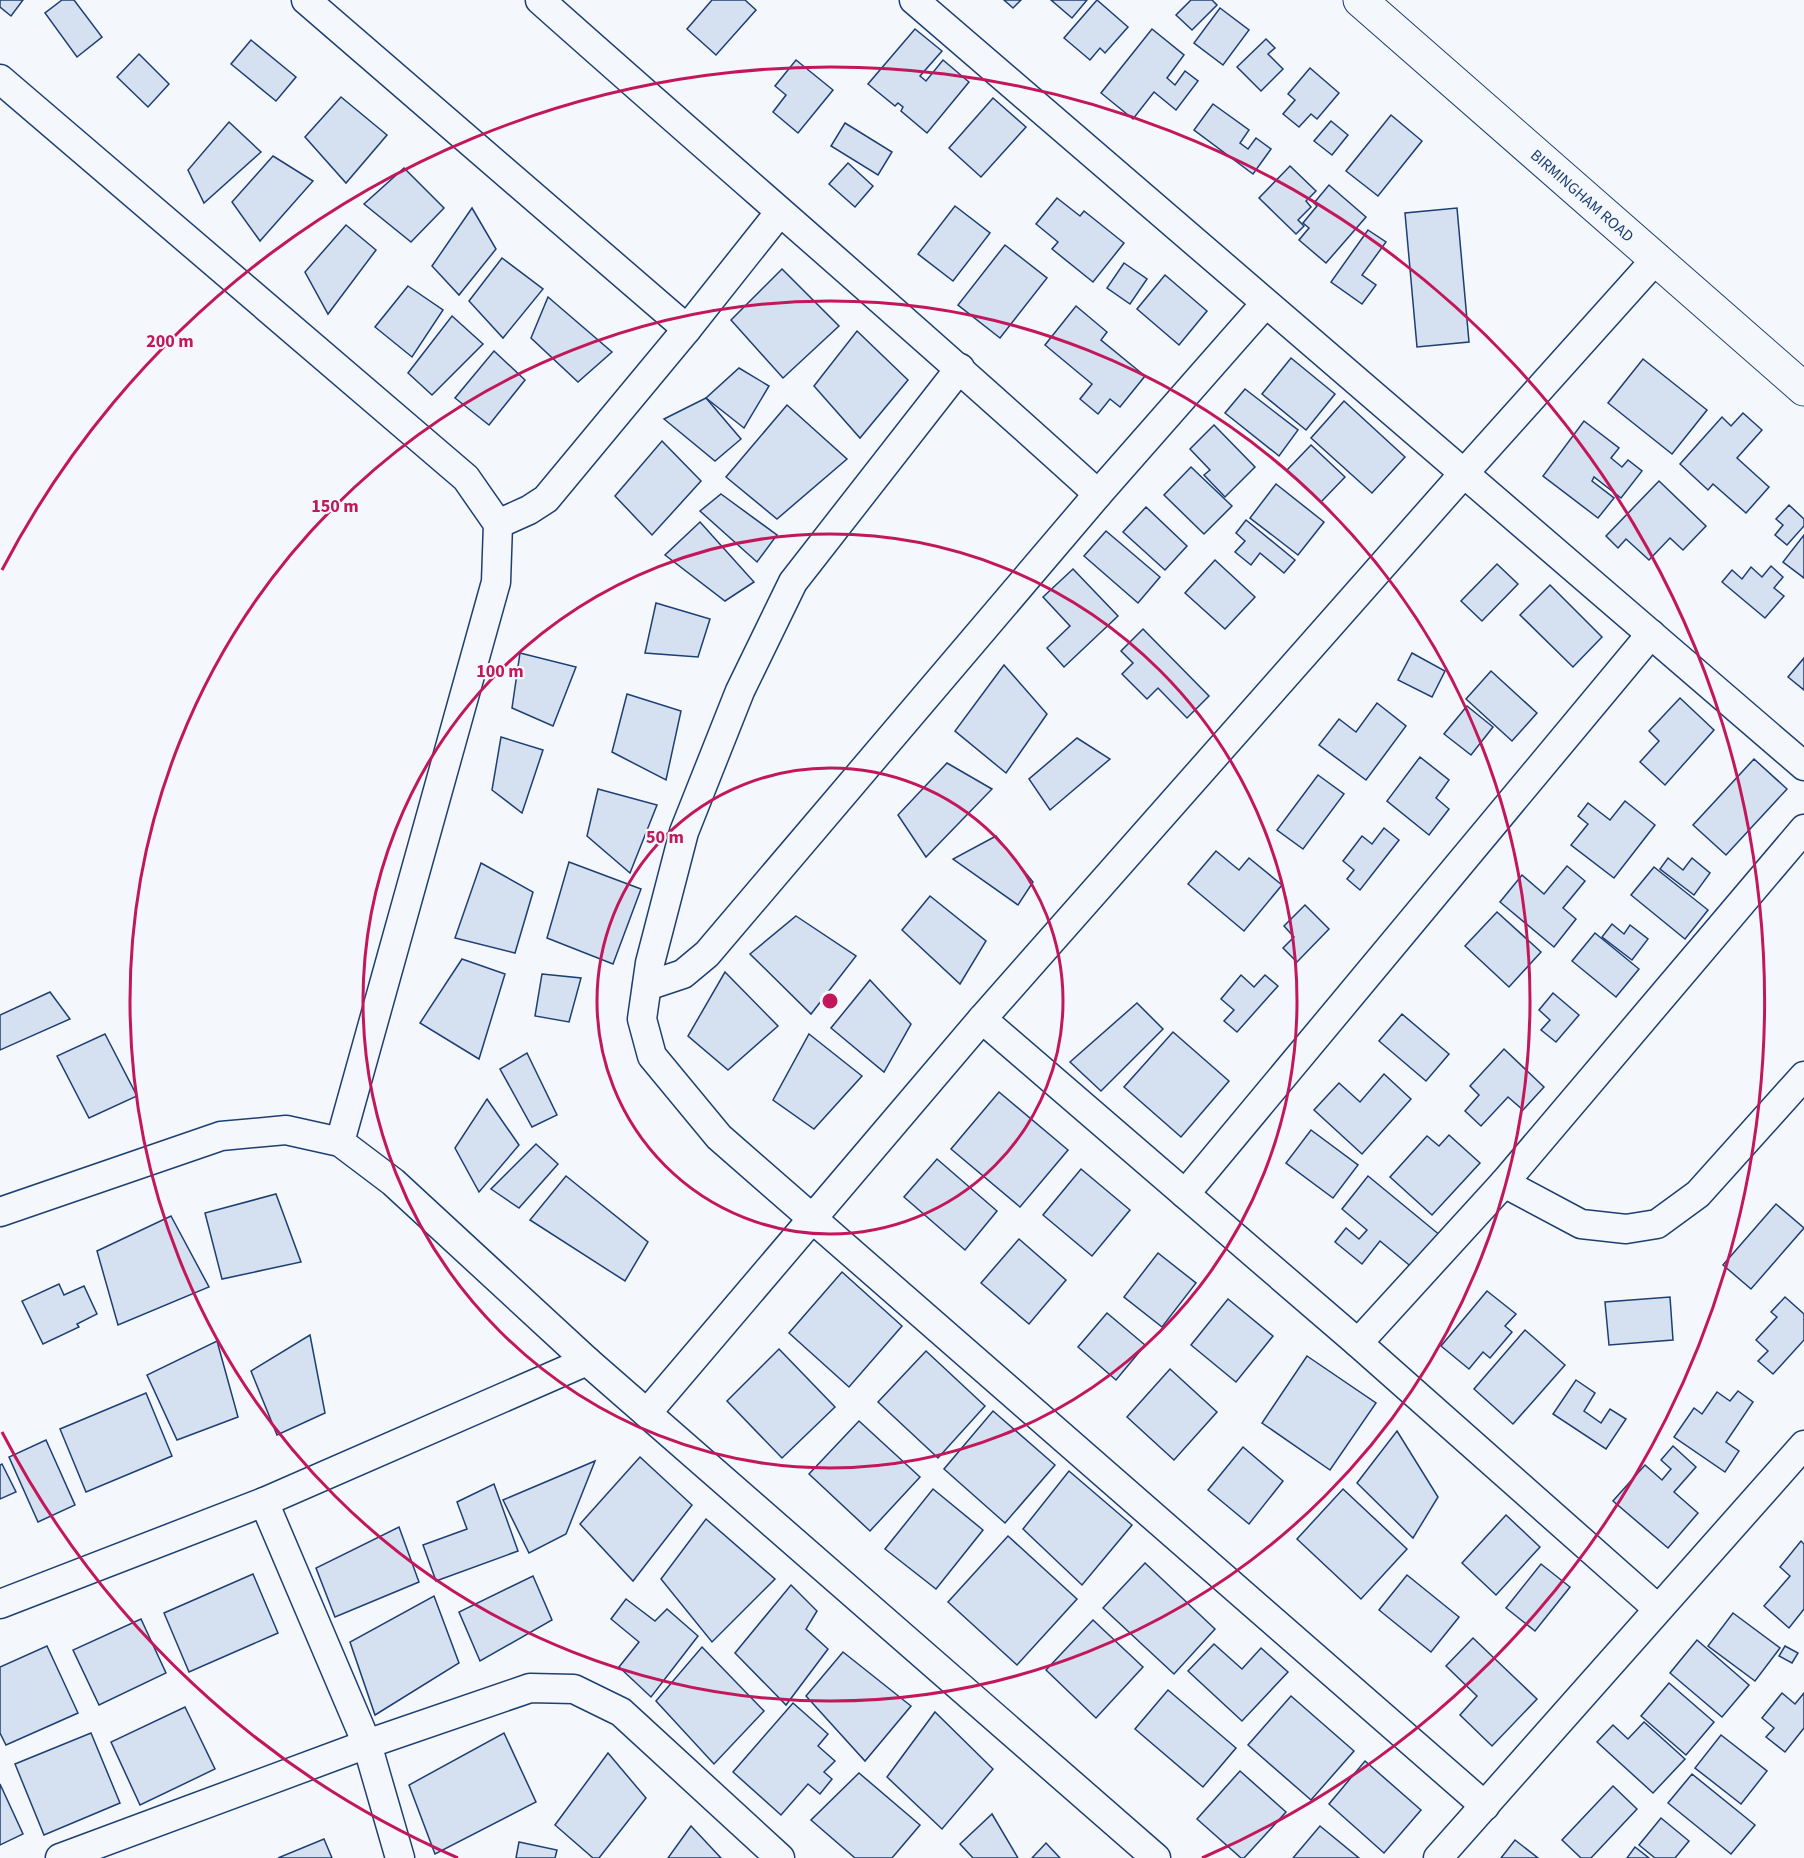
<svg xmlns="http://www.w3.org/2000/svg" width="1804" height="1858" viewBox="0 0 1804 1858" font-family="'Source Sans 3',sans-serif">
<rect width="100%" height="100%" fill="#f4f7fb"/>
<!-- building -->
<g fill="#d5e0f0" stroke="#1d3f73" stroke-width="1.5">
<polygon points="0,0 23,0 11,16 0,7"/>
<polygon points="62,0 74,0 102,37 77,57 45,13"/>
<polygon points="712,0 745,0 756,10 716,55 687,29"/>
<polygon points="1004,0 1021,0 1013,8"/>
<polygon points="1051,0 1087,0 1072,18"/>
<polygon points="1097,0 1128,27 1105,53 1100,48 1090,60 1064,38"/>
<polygon points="1191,0 1212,0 1217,5 1192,30 1176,15"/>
<polygon points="1220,8 1249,30 1223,65 1194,43"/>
<polygon points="915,29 942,51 920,76 926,81 943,60 969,82 927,133 901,111 903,107 898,103 895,106 868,84"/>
<polygon points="1152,29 1184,55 1167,78 1175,85 1185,71 1198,81 1176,110 1154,92 1133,119 1101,93"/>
<polygon points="1266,39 1275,48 1268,54 1283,69 1261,91 1237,67"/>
<polygon points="251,40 296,77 276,101 231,64"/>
<polygon points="139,54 169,84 148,107 117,77"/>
<polygon points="796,60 833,90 798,133 773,112 786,95 775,86"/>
<polygon points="1310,68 1339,93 1317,119 1311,114 1299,127 1283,114 1295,100 1288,94"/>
<polygon points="341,97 387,135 346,183 305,137"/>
<polygon points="993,98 1026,127 981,177 949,148"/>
<polygon points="1213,104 1249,130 1240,143 1248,149 1256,138 1271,149 1253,174 1194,130"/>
<polygon points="1391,115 1422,141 1378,196 1346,171"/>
<polygon points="1331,121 1348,135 1332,155 1314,141"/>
<polygon points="229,122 261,152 204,203 188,170"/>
<polygon points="845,123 892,152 878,175 831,146"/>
<polygon points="273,156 313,181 260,241 232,202"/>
<polygon points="848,163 873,186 855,207 829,184"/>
<polygon points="1290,166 1316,191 1306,201 1311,207 1298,220 1304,226 1296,234 1259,198"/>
<polygon points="404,168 444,208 411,242 364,204"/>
<polygon points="1329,185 1366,217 1326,263 1299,240 1309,228 1303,223 1317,206 1314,203"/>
<polygon points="1057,198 1080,216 1084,211 1124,243 1093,282 1052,249 1058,242 1036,224"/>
<polygon points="955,206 990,233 953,281 918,254"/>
<polygon points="472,208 496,249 459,295 432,266"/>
<polygon points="1457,208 1469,342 1417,347 1405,213"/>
<polygon points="346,225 376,250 328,314 305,272"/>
<polygon points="1368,230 1386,242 1362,275 1376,285 1362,304 1331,282"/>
<polygon points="1005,245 1047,278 1000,338 958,305"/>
<polygon points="502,258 543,289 503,338 469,301"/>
<polygon points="1124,263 1147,279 1130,304 1107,288"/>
<polygon points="782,269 839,326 783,378 731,320"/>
<polygon points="1165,275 1207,311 1179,345 1137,309"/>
<polygon points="408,286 443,310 412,357 375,327"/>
<polygon points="548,297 612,352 578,382 531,338"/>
<polygon points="1076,306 1107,332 1101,340 1145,376 1120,407 1110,399 1098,414 1080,399 1092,384 1045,345"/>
<polygon points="452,316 483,344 432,395 408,373"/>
<polygon points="857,331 908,380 860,438 814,386"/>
<polygon points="494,351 525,380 489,425 455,398"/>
<polygon points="1291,358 1335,394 1306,430 1262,394"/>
<polygon points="1643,359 1707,410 1672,454 1608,403"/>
<polygon points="739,368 769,386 744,428 706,398"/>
<polygon points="1245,389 1298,430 1279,456 1225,413"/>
<polygon points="706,398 741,439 715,461 664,419"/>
<polygon points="1344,401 1405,457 1372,493 1311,438"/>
<polygon points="787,405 847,459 777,519 726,477"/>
<polygon points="1743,413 1762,430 1737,458 1769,487 1746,513 1713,484 1708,490 1680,464 1722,417 1731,426"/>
<polygon points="1584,421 1619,448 1611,458 1622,467 1628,460 1642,471 1621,498 1594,477 1592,481 1614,498 1598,518 1543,476"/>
<polygon points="1214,425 1255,467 1225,497 1204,475 1210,470 1190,449"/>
<polygon points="662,441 701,481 652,535 615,496"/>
<polygon points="1311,445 1345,477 1321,502 1287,470"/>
<polygon points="1191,467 1232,506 1204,534 1164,495"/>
<polygon points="1659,481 1706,526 1683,550 1670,538 1649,560 1626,539 1618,548 1606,536"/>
<polygon points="1276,484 1324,522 1298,555 1250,518"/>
<polygon points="721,494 777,535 757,562 700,511"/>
<polygon points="1789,505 1804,519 1804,526 1787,545 1775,535 1783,525 1776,519"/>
<polygon points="1146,507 1187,546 1165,570 1123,532"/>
<polygon points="1246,520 1295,560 1284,573 1260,553 1251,565 1235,552 1245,541 1236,533"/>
<polygon points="700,522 754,582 725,601 665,555"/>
<polygon points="1106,531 1160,577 1138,603 1084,556"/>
<polygon points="1804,535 1804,578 1783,562"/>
<polygon points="1215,560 1255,597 1225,629 1185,593"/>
<polygon points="1497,564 1518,584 1482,621 1461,601"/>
<polygon points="1771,566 1783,577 1774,588 1784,596 1765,618 1722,582 1732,570 1742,579 1751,567 1762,577"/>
<polygon points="1073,569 1118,616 1064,667 1047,648 1070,626 1043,597"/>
<polygon points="1550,585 1602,637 1573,667 1520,615"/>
<polygon points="656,603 710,619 698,657 645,653"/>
<polygon points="1143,629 1209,696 1187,718 1158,688 1147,699 1122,674 1133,663 1121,651"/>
<polygon points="520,653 576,667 553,726 512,708"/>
<polygon points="1412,653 1445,671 1432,697 1398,680"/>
<polygon points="1804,658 1804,690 1788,677"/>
<polygon points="1004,665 1047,714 1006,773 955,731"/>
<polygon points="1491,671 1537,713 1512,741 1466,699"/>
<polygon points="627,694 681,711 666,780 612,752"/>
<polygon points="1680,698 1714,730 1665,785 1640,762 1659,741 1649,731"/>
<polygon points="1377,703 1406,726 1366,780 1319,745 1339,719 1356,732"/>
<polygon points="1467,706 1493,727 1471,755 1444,734"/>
<polygon points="501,737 543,750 522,813 492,790"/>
<polygon points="1077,738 1110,759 1050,810 1029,779"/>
<polygon points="1420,757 1449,780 1436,798 1449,809 1429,835 1387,801"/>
<polygon points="1754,759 1787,789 1726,855 1693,825"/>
<polygon points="947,763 992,789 926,857 898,815"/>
<polygon points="1318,775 1344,794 1303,849 1277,830"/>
<polygon points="598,789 657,805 630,873 587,836"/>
<polygon points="1625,801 1655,825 1614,878 1571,845 1588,824 1578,816 1588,803 1610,820"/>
<polygon points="1384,828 1399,840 1360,890 1347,879 1354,870 1343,861 1362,836 1372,844"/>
<polygon points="996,836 1033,882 1018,905 953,859"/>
<polygon points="1216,851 1239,870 1249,858 1282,885 1244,931 1188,884"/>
<polygon points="1668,858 1683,870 1692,858 1710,873 1694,895 1660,869"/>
<polygon points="569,862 641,889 613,964 547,938"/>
<polygon points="481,863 533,892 515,953 455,938"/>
<polygon points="1567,866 1585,881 1563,908 1576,919 1554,947 1500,902 1522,875 1544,894"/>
<polygon points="1654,867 1708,910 1685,939 1631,895"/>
<polygon points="930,896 986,941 960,984 902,930"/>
<polygon points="1305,905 1329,929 1297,962 1283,948 1294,937 1284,926"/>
<polygon points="1497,912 1541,952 1509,987 1465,946"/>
<polygon points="796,916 856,956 811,1014 750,954"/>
<polygon points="1612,924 1624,934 1630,925 1648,939 1632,960 1602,937"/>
<polygon points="1595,933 1639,969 1616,997 1572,961"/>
<polygon points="462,959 505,974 479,1059 420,1023"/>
<polygon points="725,972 778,1026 728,1070 688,1036"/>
<polygon points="542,974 581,978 569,1022 535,1016"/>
<polygon points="1241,975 1254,987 1265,975 1278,986 1237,1032 1224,1021 1234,1010 1221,999"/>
<polygon points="870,980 911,1024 884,1072 831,1028"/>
<polygon points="50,992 70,1019 0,1050 0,1015"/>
<polygon points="1553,993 1579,1015 1556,1042 1541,1030 1550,1020 1539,1010"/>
<polygon points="1137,1003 1163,1029 1101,1091 1070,1062"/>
<polygon points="1402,1014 1449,1054 1426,1081 1379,1041"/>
<polygon points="1173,1032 1229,1081 1181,1137 1124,1087"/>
<polygon points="105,1034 137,1096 89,1118 57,1056"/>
<polygon points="809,1034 862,1076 814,1129 773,1100"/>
<polygon points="1504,1049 1544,1087 1523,1110 1508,1097 1481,1126 1465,1111 1479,1095 1470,1086"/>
<polygon points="527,1053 557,1115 532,1127 500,1069"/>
<polygon points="1384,1074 1411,1099 1362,1154 1314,1110 1339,1083 1360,1102"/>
<polygon points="999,1092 1068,1150 1020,1207 951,1149"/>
<polygon points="487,1099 519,1145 479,1192 455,1148"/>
<polygon points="1311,1130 1358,1165 1333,1198 1286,1163"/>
<polygon points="1449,1135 1480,1163 1432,1215 1390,1177 1427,1136 1439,1146"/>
<polygon points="536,1144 558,1164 519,1208 491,1189"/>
<polygon points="937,1159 997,1211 965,1250 904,1197"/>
<polygon points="1081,1169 1130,1210 1092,1256 1043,1215"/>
<polygon points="566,1176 648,1242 625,1281 530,1220"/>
<polygon points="1368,1176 1441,1236 1414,1269 1380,1241 1362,1264 1335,1242 1346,1228 1359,1239 1367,1230 1342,1209"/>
<polygon points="276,1194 301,1262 222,1279 205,1213"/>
<polygon points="1776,1204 1804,1228 1751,1289 1723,1265"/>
<polygon points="171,1216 209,1287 118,1325 97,1251"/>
<polygon points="1019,1239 1066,1280 1029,1324 981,1283"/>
<polygon points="1158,1253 1196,1283 1162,1327 1124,1297"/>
<polygon points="842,1272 902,1326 849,1387 789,1333"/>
<polygon points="59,1284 64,1295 84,1286 97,1314 77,1324 79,1327 43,1344 22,1301"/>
<polygon points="1487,1291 1516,1314 1505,1326 1512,1332 1490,1358 1483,1352 1469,1369 1441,1346"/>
<polygon points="1670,1297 1673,1340 1609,1345 1605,1302"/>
<polygon points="1785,1297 1804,1314 1804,1340 1773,1374 1758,1361 1768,1351 1756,1340 1777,1317 1771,1312"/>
<polygon points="1228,1299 1273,1336 1236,1382 1191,1345"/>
<polygon points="1107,1313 1145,1345 1116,1380 1078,1347"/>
<polygon points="1525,1330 1565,1365 1513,1424 1474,1389"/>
<polygon points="310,1335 325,1413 277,1435 251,1371"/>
<polygon points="217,1341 238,1417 177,1440 147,1375"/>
<polygon points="779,1349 835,1407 782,1458 727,1401"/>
<polygon points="926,1351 985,1406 938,1458 878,1402"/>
<polygon points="1307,1356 1376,1403 1330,1470 1262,1423"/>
<polygon points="1170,1369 1217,1412 1174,1460 1127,1417"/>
<polygon points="1576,1380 1595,1393 1584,1411 1601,1423 1610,1409 1626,1419 1606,1449 1553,1414"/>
<polygon points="1738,1391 1753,1402 1726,1442 1739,1451 1725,1472 1674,1437 1694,1408 1702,1414 1717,1392 1730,1401"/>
<polygon points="146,1393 172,1456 86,1492 60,1429"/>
<polygon points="993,1411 1055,1465 1005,1523 944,1469"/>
<polygon points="859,1421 920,1477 870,1531 809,1474"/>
<polygon points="1397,1431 1438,1497 1413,1538 1357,1483"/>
<polygon points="46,1440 75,1505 38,1522 9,1457"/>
<polygon points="1673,1446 1696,1467 1674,1492 1698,1513 1668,1548 1613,1501 1645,1465 1662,1480 1671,1469 1661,1460"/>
<polygon points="1243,1447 1283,1481 1249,1524 1208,1490"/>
<polygon points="640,1457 692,1505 633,1581 580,1524"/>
<polygon points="595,1461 566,1534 529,1553 503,1500"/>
<polygon points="2,1464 16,1492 0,1499 0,1465"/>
<polygon points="1069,1471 1132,1525 1082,1585 1023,1529"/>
<polygon points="494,1484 518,1551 436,1581 423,1545 467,1529 457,1502"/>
<polygon points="933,1489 983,1530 936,1589 885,1549"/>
<polygon points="1343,1489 1407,1549 1361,1599 1297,1539"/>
<polygon points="1506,1515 1540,1547 1496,1595 1462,1563"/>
<polygon points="706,1519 775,1579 712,1642 661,1579"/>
<polygon points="399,1527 419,1582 335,1617 316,1568"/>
<polygon points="1008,1536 1077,1599 1017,1665 948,1602"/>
<polygon points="1801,1541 1804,1544 1804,1609 1789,1628 1764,1606 1790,1576 1780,1567"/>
<polygon points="1145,1563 1215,1629 1174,1674 1103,1608"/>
<polygon points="1541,1564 1570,1587 1535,1631 1506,1608"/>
<polygon points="253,1574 278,1633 189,1672 164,1613"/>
<polygon points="1407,1575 1459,1617 1431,1652 1379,1610"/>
<polygon points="533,1576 552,1620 480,1661 459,1612"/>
<polygon points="791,1585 817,1611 806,1629 828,1649 786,1705 735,1653"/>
<polygon points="434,1596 459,1663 375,1715 350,1642"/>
<polygon points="626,1599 655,1621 667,1609 698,1636 651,1697 619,1667 639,1642 611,1619"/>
<polygon points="1733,1613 1780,1648 1755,1681 1708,1646"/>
<polygon points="141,1619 166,1673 99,1705 73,1650"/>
<polygon points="1093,1620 1143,1667 1096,1718 1046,1670"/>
<polygon points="1473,1638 1537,1699 1492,1746 1460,1715 1477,1696 1446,1666"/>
<polygon points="1697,1640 1749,1685 1722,1717 1670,1673"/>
<polygon points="1214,1644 1242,1669 1261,1648 1288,1672 1242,1721 1188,1671"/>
<polygon points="47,1646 78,1713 6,1745 0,1733 0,1667"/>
<polygon points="1785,1646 1798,1653 1792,1663 1779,1656"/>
<polygon points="702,1647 764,1711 714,1764 656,1701"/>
<polygon points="843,1652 911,1706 865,1761 806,1696"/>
<polygon points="1669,1683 1714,1722 1686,1755 1641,1716"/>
<polygon points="1168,1690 1236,1748 1203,1787 1135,1729"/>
<polygon points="1782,1693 1795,1704 1804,1693 1804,1728 1785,1752 1766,1737 1774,1728 1762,1718"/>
<polygon points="1291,1696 1354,1751 1311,1800 1248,1745"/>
<polygon points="793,1703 828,1734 818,1746 835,1761 824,1772 832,1779 820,1794 808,1784 781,1815 733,1772"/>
<polygon points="185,1707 215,1769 140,1805 111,1742"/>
<polygon points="935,1712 993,1769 942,1829 887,1777"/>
<polygon points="1644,1722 1685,1759 1653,1793 1597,1742 1613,1725 1628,1739"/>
<polygon points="91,1733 120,1803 44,1835 15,1764"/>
<polygon points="504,1733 536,1802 435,1854 409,1785"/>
<polygon points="1721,1735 1767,1771 1741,1804 1695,1768"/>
<polygon points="608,1753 646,1798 599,1858 593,1858 555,1825"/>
<polygon points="1365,1761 1421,1810 1384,1853 1329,1804"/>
<polygon points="1240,1771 1286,1812 1244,1858 1241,1858 1197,1819"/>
<polygon points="859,1773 920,1825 892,1858 855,1858 811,1820"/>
<polygon points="1692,1774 1755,1825 1731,1854 1668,1803"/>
<polygon points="0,1784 23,1834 0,1845"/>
<polygon points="1613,1786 1637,1809 1591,1858 1581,1858 1562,1840"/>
<polygon points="992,1814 1018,1858 973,1858 960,1844"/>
<polygon points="1661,1818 1689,1841 1675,1858 1655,1858 1639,1845"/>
<polygon points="691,1826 721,1858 668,1858"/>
<polygon points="1320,1826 1359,1858 1293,1858"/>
<polygon points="324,1839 332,1858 278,1858"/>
<polygon points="1515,1840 1538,1858 1501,1858"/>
<polygon points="519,1842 557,1850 555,1858 516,1858"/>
<polygon points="1046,1843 1060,1858 1032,1858"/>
<polygon points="1635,1847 1649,1858 1627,1858"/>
</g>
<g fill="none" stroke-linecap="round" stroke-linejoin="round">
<!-- street casing -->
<g stroke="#1d3f73" stroke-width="31">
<g id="street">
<polyline points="306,0 687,329"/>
<path d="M540,0C725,165 914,326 1098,494"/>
<polyline points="914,0 1804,766"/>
<polyline points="0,79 466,478 498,524 496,582 340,1142"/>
<polyline points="960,368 793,582 740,691 684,832 650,963 642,1019 652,1056 719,1137 1485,1806"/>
<polyline points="498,524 529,510 546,499 687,329 779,213"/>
<polyline points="647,986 683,974 707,954 1098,494 1265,304"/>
<polyline points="982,1019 1358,1343 1657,1608"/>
<polyline points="1504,1183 1581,1224 1626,1229 1657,1224 1698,1194 1804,1076"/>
<polyline points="1185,1194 1651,634"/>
<polyline points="0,1212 221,1136 286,1130 340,1142 393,1182 587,1361 1156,1858"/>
<polyline points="1358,1343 1504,1183 1804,829"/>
<polyline points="647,1413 982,1019 1465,472 1657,258"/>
<polyline points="264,1502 367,1744 400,1858"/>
<polyline points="0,1604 264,1502 587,1361"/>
<polyline points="60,1858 367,1744 530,1688 574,1689 621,1712 780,1858"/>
<polyline points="1438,1858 1804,1445"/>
</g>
</g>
<!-- secondary casing -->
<g stroke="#1d3f73" stroke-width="35">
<g id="secondary">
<path id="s1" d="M1360,0L1804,389"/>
</g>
</g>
<!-- street -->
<use href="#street" stroke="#f4f7fb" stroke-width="28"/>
<!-- secondary -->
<use href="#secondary" stroke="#f4f7fb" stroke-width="33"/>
</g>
<!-- distance rings -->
<g fill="none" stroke="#c2185b" stroke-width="3">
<circle cx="830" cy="1001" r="233"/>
<circle cx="830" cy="1001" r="467"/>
<circle cx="830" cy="1001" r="700"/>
<path d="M458 1858A934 934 0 0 1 2 1432M2 570A934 934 0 1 1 1202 1858"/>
</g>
<g text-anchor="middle" stroke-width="4.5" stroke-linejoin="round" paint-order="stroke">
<!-- street labels -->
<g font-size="16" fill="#1d3f73" stroke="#f4f7fb">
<text dy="6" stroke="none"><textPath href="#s1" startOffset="296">BIRMINGHAM ROAD</textPath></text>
</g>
</g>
<circle cx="830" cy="1001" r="9" fill="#c2185b" stroke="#f4f7fb" stroke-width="3"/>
<g font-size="18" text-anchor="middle" font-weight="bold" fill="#c2185b" stroke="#f4f7fb" stroke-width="4.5" stroke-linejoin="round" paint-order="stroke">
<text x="170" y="347">200 m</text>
<text x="335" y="512">150 m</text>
<text x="500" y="677">100 m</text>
<text x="665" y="843">50 m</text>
</g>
</svg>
